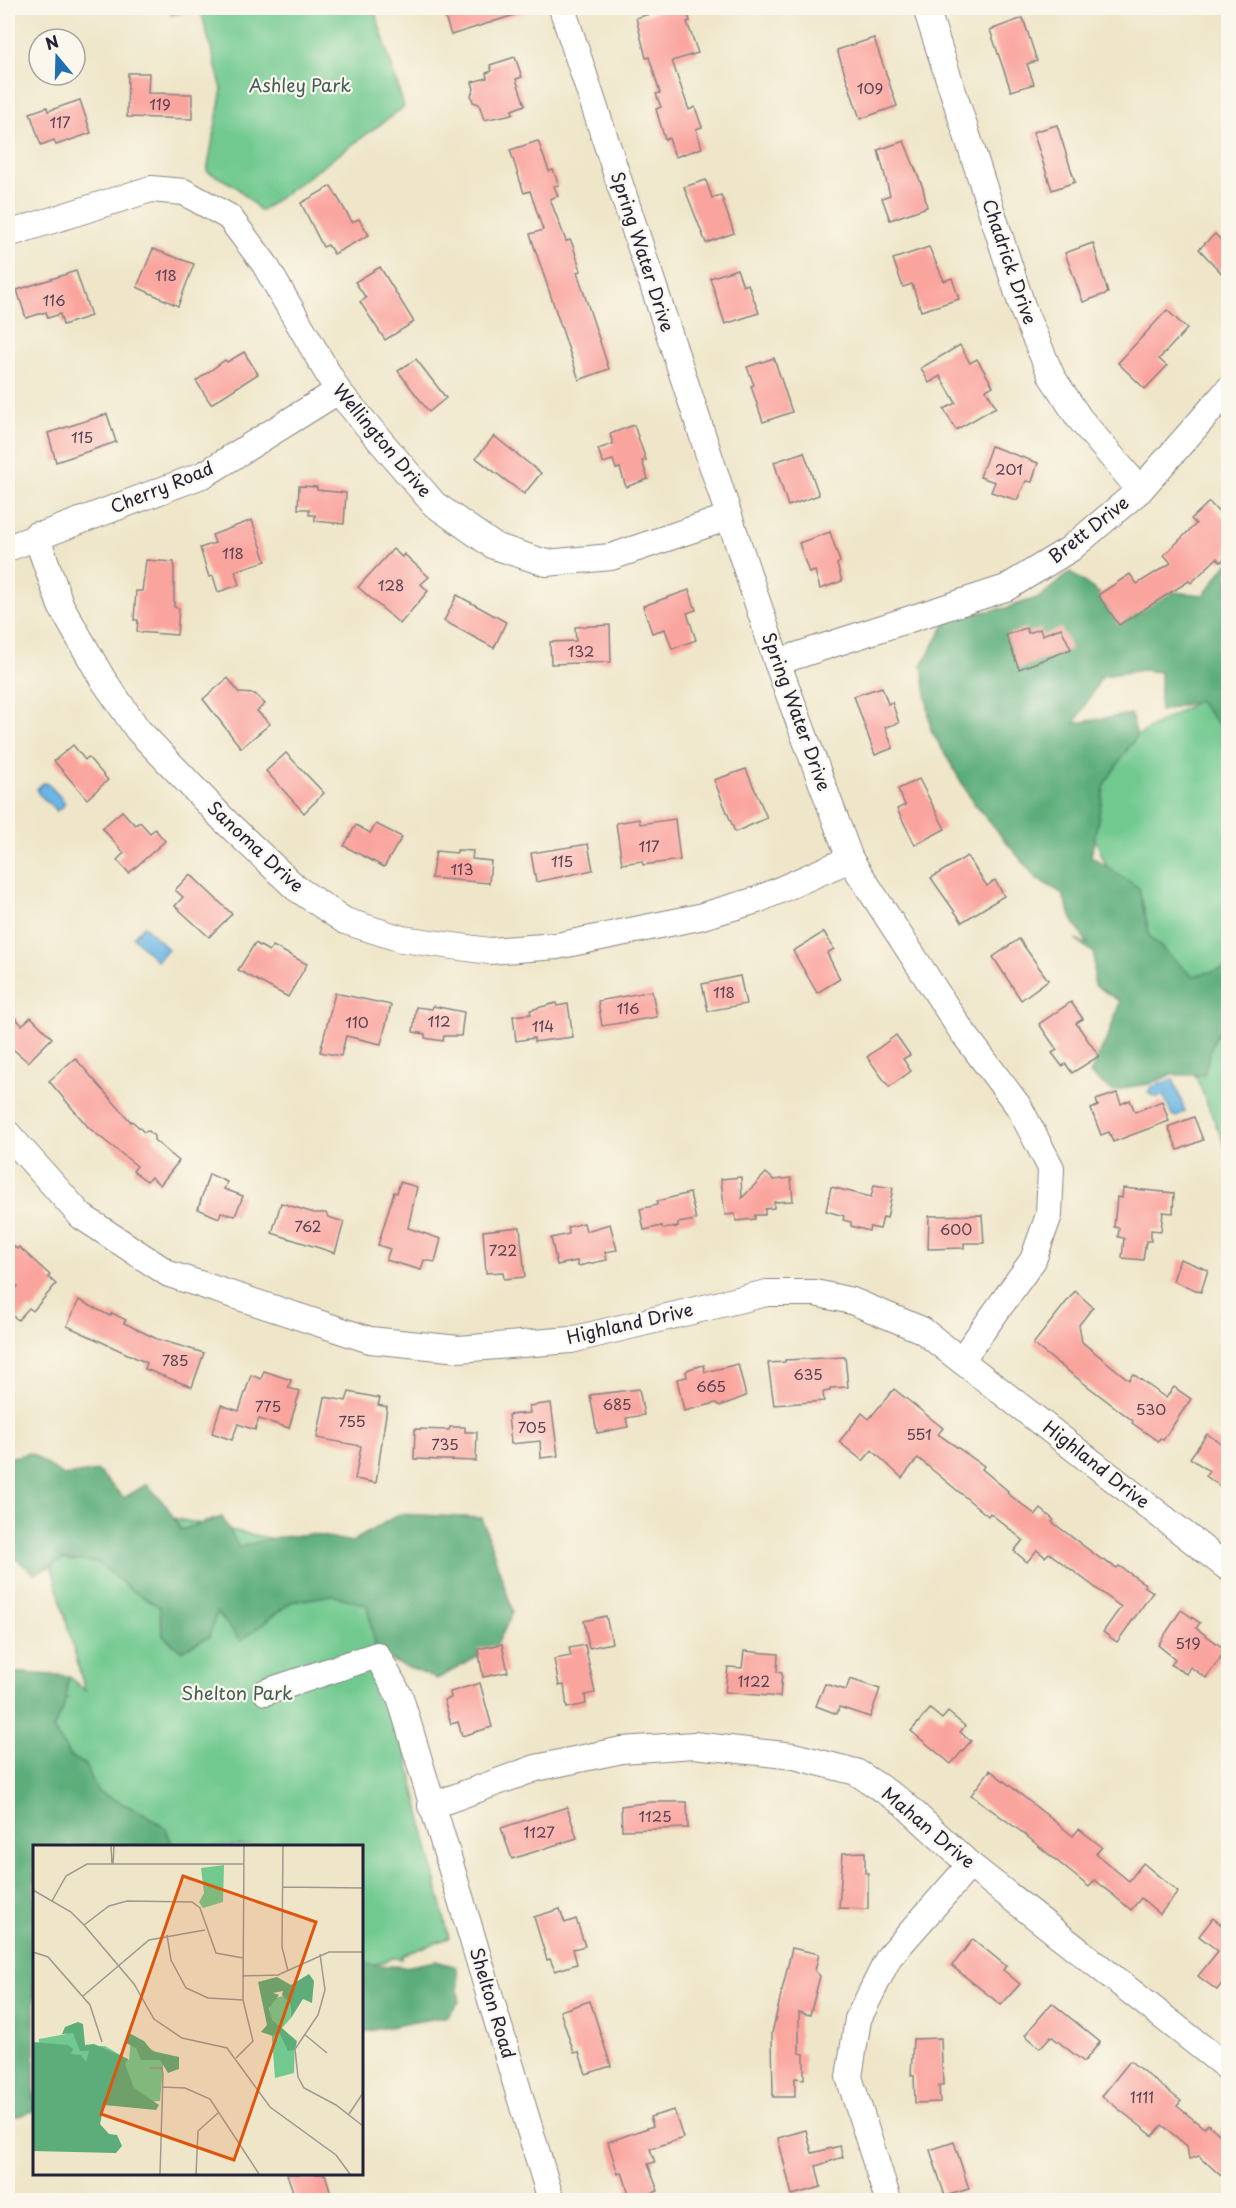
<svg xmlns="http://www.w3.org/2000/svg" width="1236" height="2208" viewBox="0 0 1236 2208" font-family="'Playpen Sans',sans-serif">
<rect width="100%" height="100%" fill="#fbf7ec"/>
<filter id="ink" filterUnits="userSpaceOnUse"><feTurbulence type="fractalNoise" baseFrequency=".0167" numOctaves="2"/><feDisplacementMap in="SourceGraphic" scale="12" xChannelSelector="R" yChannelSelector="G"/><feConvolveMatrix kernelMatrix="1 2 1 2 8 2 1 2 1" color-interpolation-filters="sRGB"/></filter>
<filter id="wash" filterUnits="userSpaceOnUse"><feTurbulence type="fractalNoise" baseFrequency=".008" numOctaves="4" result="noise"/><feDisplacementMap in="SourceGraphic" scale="24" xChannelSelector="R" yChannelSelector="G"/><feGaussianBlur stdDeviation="1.35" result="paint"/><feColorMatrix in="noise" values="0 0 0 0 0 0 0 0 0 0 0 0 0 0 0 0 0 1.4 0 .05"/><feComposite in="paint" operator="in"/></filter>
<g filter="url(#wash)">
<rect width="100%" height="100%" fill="#efe6c9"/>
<!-- green -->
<g fill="#71c98f" stroke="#4a7665" stroke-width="1.5">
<polygon points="169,8 374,8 404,107 261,211 235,186 207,171 222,89 200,8 171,15"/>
<polygon points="1222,687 1228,702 1228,1153 1068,775"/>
<polygon points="31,1489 361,1557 449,1938 402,1955 402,1959 393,1958 362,1969 362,1846 94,1846 8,1722 69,1698 8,1717 8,1672 69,1676 85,1691"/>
</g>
<!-- forest -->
<g fill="#5cad7a" stroke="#3f685a" stroke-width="1.5">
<path d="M1228,562V735L1198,701L1160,711V672L1143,670L1102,676L1075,723L1131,714L1137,736L1105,783L1091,856L1139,888L1150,937L1192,976L1228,968V1023C1213,1032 1208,1058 1204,1075H1171L1149,1084L1127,1087L1114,1092L1090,1074L1109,1034L1120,1001L1094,985V953L1075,940L1088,944L1073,921L1062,893L1037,879L973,802L931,730L922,665L949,618L1006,608L1040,597L1070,572L1118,607L1153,590L1204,595Z"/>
<polygon points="30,1453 64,1476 98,1471 124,1498 147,1484 167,1507 181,1530 222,1517 239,1547 273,1538 310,1534 352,1542 399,1514 482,1518 513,1612 496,1647 437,1679 377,1655 367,1605 332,1595 291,1602 241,1641 217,1612 209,1637 181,1651 163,1636 159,1606 132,1591 97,1562 62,1560 35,1574 8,1553 8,1458"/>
<polygon points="11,1673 69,1676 63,1709 53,1729 70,1756 86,1765 98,1792 145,1814 166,1829 173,1846 34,1846 34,2111 8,2119 8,1676"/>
<polygon points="436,1961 457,1967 459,2002 447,2016 362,2032 362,1964 405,1967"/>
</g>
<!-- water -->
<g fill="#6ab6e4" stroke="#466c90" stroke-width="1.5">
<polygon points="43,783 47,783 64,801 64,805 57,811 38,793 37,789"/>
<polygon points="144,926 168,949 157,961 133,937"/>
<polygon points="1173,1079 1185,1111 1176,1117 1172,1115 1164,1096 1155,1097 1148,1093 1151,1087"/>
</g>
<g id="blocks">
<!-- building -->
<g fill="#faa49e">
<polygon points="442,8 526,8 527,11 451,35"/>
<polygon points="670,8 686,8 690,21 687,22 698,53 672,61 689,110 695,107 702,127 696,129 702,148 675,157 669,138 665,140 656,109 661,107 656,94 660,93 649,57 646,58 636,18"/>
<polygon points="1023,18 1037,61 1027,64 1034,84 1011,91 990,30"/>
<polygon points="874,38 897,106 860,119 837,50"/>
<polygon points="515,57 522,77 516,79 525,105 512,110 513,114 484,120 479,104 473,102 471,95 474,89 472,82 487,78 486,73 492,71 490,65"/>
<polygon points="128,73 149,73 148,93 192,94 192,119 127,117"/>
<polygon points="80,100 91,133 56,145 54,140 41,145 30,113 47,107 48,111"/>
<polygon points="1057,125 1075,182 1052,190 1033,132"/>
<polygon points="538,141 549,171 553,170 559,185 554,186 558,196 550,199 566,241 570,240 572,243 581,271 577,272 609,369 579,380 530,234 543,230 530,191 524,193 510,150"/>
<polygon points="904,141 923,188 927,207 890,220 882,198 890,195 878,150"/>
<polygon points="706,180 712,198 721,195 734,233 706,243 684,187"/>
<polygon points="331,186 352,222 359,219 369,235 334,254 328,245 323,247 301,203"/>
<polygon points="1215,234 1228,247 1228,280 1199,249"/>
<polygon points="1093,243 1108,293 1083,302 1065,253"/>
<polygon points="929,247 944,281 952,278 959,299 921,311 912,284 903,287 893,259"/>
<polygon points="153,249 194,264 178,306 137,287"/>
<polygon points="380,267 414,322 385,340 360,302 366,298 355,282"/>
<polygon points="737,269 743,286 748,284 759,313 725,324 710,278"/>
<polygon points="76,271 91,316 63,325 60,314 48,318 46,312 26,318 17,290"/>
<polygon points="1167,310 1187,329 1159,359 1167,366 1145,389 1118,363"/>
<polygon points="960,345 970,363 977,359 993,386 986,390 996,407 956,430 944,409 956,403 940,376 929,383 921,368"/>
<polygon points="244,352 258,374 211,404 196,381 225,360 227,362"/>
<polygon points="774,358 792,412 763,422 751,386 754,385 747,367"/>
<polygon points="416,359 446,398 429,412 398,371"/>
<polygon points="107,414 116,442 56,462 48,433"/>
<polygon points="634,425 646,460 642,461 648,479 626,487 620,468 616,469 613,460 603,463 598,449 613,444 610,434"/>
<polygon points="494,436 541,473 524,494 476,458"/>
<polygon points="991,446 1038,463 1032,482 1026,481 1017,500 991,492 995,482 980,477"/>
<polygon points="804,452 819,495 788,506 774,462"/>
<polygon points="299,486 317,487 317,490 346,493 344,524 315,521 315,515 309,515 309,509 298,509"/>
<polygon points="1209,502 1228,522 1228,553 1221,562 1217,558 1191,583 1189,581 1119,625 1098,595 1130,574 1137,584 1171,563 1164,555 1196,524 1191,519"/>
<polygon points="252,520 266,561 235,571 239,585 218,592 213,576 209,577 200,548 215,543 212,535"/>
<polygon points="830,532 840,562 837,564 842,581 820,589 815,571 809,573 799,543"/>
<polygon points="393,549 402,557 404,554 429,577 421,584 428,591 400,624 358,587"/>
<polygon points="146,560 174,562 174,607 179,608 177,635 137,632 138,620 134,620 136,591 142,591"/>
<polygon points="689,590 696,610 687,613 696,640 672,649 665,629 652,633 643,606"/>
<polygon points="457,595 506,622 494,648 444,621"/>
<polygon points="610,625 611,662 551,664 550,642 576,641 575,627"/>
<polygon points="1026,628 1028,633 1040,629 1042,635 1061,628 1071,649 1019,669 1006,635"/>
<polygon points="228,678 239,693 255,694 265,704 257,711 270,724 241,748 203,699"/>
<polygon points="882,687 888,704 892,702 899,723 885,727 893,748 875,755 854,696"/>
<polygon points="73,745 85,760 88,757 108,780 87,799 54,761"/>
<polygon points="286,753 324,793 304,813 266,771"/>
<polygon points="746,769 767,818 735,832 714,780"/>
<polygon points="919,779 945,829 915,845 897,809 905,805 898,789"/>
<polygon points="122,811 135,825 140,822 150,833 155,829 165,841 129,873 117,860 124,853 102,828"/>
<polygon points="639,819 640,824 675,819 680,860 643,865 642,861 622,864 616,823"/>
<polygon points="376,824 402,837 384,867 344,846 356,825 370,833"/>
<polygon points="588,844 593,870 536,882 531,853"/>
<polygon points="457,850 473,851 472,859 491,861 489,883 431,878 436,851 457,853"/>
<polygon points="967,856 987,886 995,880 1004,896 962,922 931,878"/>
<polygon points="190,874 232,914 209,937 175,906 183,897 175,890"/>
<polygon points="824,932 834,949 827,953 840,979 817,993 793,951"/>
<polygon points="1019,939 1048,980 1021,1000 993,957"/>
<polygon points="255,943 269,951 273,946 307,964 288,997 238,970"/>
<polygon points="740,976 746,1004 708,1011 702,984"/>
<polygon points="652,991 657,1017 602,1026 598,1001"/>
<polygon points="335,993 391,1005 381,1044 346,1036 341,1056 320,1052"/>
<polygon points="1071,1002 1083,1019 1076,1023 1099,1056 1072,1073 1066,1064 1062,1066 1052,1053 1057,1050 1039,1024"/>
<polygon points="556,1003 557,1006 568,1004 573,1037 534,1042 534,1038 516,1041 513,1016 531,1014 530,1010"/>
<polygon points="433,1006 464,1012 461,1036 444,1036 443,1041 425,1038 425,1034 413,1032 416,1007 432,1009"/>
<polygon points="8,1010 22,1025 31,1017 52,1038 28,1062 8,1045"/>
<polygon points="896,1035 910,1055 903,1059 911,1071 889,1087 867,1057"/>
<polygon points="75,1058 131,1122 132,1121 144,1132 149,1131 154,1136 154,1140 179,1161 160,1185 151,1177 147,1181 133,1171 137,1166 89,1128 49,1081"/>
<polygon points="1117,1093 1121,1104 1130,1100 1135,1112 1162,1101 1169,1121 1113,1142 1109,1132 1101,1135 1091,1109 1098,1106 1096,1100"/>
<polygon points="1194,1117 1203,1140 1178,1150 1168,1127"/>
<polygon points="766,1173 774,1180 791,1178 793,1201 774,1202 774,1208 765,1209 765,1215 755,1215 755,1219 736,1221 735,1214 725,1215 721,1179 741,1177 742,1198"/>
<polygon points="209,1174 227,1182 224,1189 243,1196 235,1216 221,1212 219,1218 198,1209"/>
<polygon points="400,1182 417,1187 408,1228 441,1239 435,1262 424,1260 421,1270 386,1260 390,1249 378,1245 394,1192 397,1193"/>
<polygon points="874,1185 893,1188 887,1218 883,1217 880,1229 870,1227 869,1231 851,1226 851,1222 843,1220 844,1216 826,1211 831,1187 871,1197"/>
<polygon points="1123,1188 1174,1193 1173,1213 1163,1212 1161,1231 1151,1230 1151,1241 1146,1241 1143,1260 1122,1258 1124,1238 1118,1237 1119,1228 1114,1227 1117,1197 1122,1198"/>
<polygon points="690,1193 696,1220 678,1223 678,1227 663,1229 662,1226 644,1230 640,1209 657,1205 657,1201"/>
<polygon points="281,1203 314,1213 326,1213 328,1217 344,1222 335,1253 272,1233"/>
<polygon points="982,1215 984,1243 964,1243 964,1248 928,1249 929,1216"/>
<polygon points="584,1223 586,1231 610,1224 617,1250 605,1252 607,1260 578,1266 577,1261 557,1265 551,1238 569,1234 568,1227"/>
<polygon points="520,1227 525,1277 504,1279 503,1272 486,1273 483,1231"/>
<polygon points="8,1242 17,1249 19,1247 50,1275 48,1277 56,1284 33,1311 29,1308 18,1320 8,1312 8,1298 18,1286 8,1277"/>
<polygon points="1180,1259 1208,1270 1201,1292 1173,1281"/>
<polygon points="1075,1291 1093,1307 1079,1325 1082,1342 1129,1380 1133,1374 1166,1398 1174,1387 1191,1399 1163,1440 1160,1438 1158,1441 1132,1423 1133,1421 1033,1344"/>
<polygon points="79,1300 110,1316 112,1313 126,1320 124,1323 157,1339 204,1353 192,1387 145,1369 147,1363 67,1326"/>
<polygon points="845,1357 848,1387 830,1388 830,1391 823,1392 824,1401 774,1405 768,1363 785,1362 785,1360"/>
<polygon points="738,1364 746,1396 720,1406 716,1403 684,1411 677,1379 687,1377 686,1372 689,1369 704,1365 705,1372"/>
<polygon points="264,1371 291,1380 288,1388 300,1391 289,1428 259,1419 255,1430 238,1424 232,1440 212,1433 221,1405 239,1411 251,1375 261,1379"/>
<polygon points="639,1389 644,1415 626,1418 628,1427 597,1433 590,1395"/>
<polygon points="894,1389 943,1428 938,1434 984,1466 982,1469 1008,1491 1007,1493 1036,1515 1041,1509 1054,1520 1052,1522 1101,1559 1117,1568 1119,1566 1145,1584 1144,1586 1153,1592 1117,1642 1103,1632 1121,1607 1049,1553 1045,1557 1037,1550 1027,1562 1014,1551 1023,1540 990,1513 988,1516 918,1458 902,1478 872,1450 863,1461 839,1442 862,1413 869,1419"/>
<polygon points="349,1392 380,1398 378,1405 387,1407 376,1483 355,1479 361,1446 317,1438 325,1397 346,1401"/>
<polygon points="551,1403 558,1456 541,1458 540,1441 511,1444 508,1415 530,1413 529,1406"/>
<polygon points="450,1427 465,1427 465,1432 477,1432 476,1461 414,1459 415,1429 449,1430"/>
<polygon points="1207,1434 1228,1448 1228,1492 1206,1476 1209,1471 1190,1458"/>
<polygon points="1181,1610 1200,1623 1196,1628 1226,1650 1206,1678 1190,1667 1186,1674 1171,1665 1175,1659 1158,1645"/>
<polygon points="606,1616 612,1643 589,1648 584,1621"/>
<polygon points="502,1644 508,1672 483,1677 478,1649"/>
<polygon points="585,1645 595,1693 585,1695 586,1704 567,1708 564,1685 559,1686 554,1659 571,1656 569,1648"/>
<polygon points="744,1651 778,1654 777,1672 782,1673 780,1697 725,1692 728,1667 742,1668"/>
<polygon points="850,1679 880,1689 870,1717 839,1707 837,1714 816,1706 825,1684 846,1690"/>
<polygon points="480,1683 492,1727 462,1736 458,1722 451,1724 444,1700 451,1698 450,1692"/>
<polygon points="930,1709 942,1719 948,1712 965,1726 960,1732 971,1741 951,1764 911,1731"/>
<polygon points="990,1770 1073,1836 1079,1829 1102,1847 1096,1854 1129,1881 1143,1863 1178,1892 1160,1914 1141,1898 1131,1910 1095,1880 1089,1887 1019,1830 971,1795"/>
<polygon points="652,1802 687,1802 688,1828 622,1830 621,1806"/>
<polygon points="567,1807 577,1838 512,1859 501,1828"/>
<polygon points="865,1852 865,1873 868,1873 868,1909 839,1908 843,1853"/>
<polygon points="560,1909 565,1923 576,1919 585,1946 573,1949 577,1964 555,1971 550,1959 547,1960 534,1917"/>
<polygon points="1213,1918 1228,1930 1228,1975 1217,1990 1198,1976 1218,1951 1199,1936"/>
<polygon points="973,1939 1006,1966 1003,1970 1020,1984 1001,2005 952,1966"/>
<polygon points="792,1948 819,1954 815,1971 820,1976 810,2015 799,2012 799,2053 804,2054 804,2079 795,2078 795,2097 773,2097 772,2033"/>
<polygon points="590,2001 611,2066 586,2074 579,2052 574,2053 560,2011"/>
<polygon points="1052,2003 1100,2042 1084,2062 1051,2036 1040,2048 1025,2035"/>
<polygon points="941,2038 943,2085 939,2085 940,2102 915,2103 914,2076 911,2075 913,2039"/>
<polygon points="1130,2061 1181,2101 1177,2106 1204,2128 1208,2124 1219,2134 1228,2124 1228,2178 1220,2175 1199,2156 1189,2159 1187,2146 1162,2125 1153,2136 1102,2096"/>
<polygon points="674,2110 683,2138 650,2149 655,2162 648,2164 658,2191 631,2200 622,2172 618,2174 608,2142 653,2126 650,2117"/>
<polygon points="806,2130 812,2153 840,2146 843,2157 816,2166 821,2187 792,2195 778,2138"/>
<polygon points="954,2142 969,2189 945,2196 930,2150"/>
<polygon points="287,2174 325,2174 333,2200 296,2200"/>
</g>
</g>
</g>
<g filter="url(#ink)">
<use href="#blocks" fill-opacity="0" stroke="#888482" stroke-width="1.5"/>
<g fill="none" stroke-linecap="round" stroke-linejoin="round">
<!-- minor casing -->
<g stroke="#888482" stroke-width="28">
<g id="minor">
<polyline points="562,8 777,662 850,859 961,1030 1019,1107 1051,1168 1049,1215 1033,1260 962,1359"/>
<polyline points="926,8 1024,312 1052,377 1079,418 1140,490"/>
<polyline points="8,234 151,189 184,192 229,217 264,263 338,391 434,504 494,546 546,563 611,557 729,517"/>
<polyline points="36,535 61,606 102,678 138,730 225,821 296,888 345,921 402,939 489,951 557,946 699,917 757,900 850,859"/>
<polyline points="8,548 205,474 338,391"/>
<polyline points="777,662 1006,588 1070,549 1140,490 1228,390"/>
<polyline points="8,1134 81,1216 169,1274 370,1340 459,1349 571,1340 767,1293 815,1293 852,1301 922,1330 1228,1568"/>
<polyline points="266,1692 377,1655 400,1697 551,2200"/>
<polyline points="431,1806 536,1768 622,1750 694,1745 794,1756 856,1772 902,1802 970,1865 1228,2068"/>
<polyline points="888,2200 849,2077 858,2019 889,1957 970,1865"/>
</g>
</g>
<!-- minor -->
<use href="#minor" stroke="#fff" stroke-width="26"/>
</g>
</g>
<g text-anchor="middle" stroke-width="4.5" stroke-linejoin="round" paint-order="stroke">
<!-- number labels -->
<g font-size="15" fill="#584254">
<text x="870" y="94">109</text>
<text x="160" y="110">119</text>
<text x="60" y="128">117</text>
<text x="166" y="281">118</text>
<text x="54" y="306">116</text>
<text x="82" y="443">115</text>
<text x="1009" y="475">201</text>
<text x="233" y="559">118</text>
<text x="391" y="591">128</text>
<text x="581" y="657">132</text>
<text x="649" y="852">117</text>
<text x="562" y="867">115</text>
<text x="462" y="875">113</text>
<text x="724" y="998">118</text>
<text x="628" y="1014">116</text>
<text x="439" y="1027">112</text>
<text x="357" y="1028">110</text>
<text x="543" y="1032">114</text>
<text x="308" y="1232">762</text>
<text x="956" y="1235">600</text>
<text x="503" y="1256">722</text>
<text x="175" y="1366">785</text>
<text x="808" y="1380">635</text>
<text x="711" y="1392">665</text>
<text x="617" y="1410">685</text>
<text x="268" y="1412">775</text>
<text x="1151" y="1415">530</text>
<text x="352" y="1427">755</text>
<text x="532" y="1433">705</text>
<text x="919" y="1440">551</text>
<text x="445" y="1450">735</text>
<text x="1188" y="1649">519</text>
<text x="754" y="1687">1122</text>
<text x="655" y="1822">1125</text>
<text x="539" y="1838">1127</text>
<text x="1142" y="2103">1111</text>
</g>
<!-- park labels -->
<g font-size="18" fill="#3e5c58" stroke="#fbf7ec">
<text x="300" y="92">Ashley Park</text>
<text x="237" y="1700">Shelton Park</text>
</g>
<!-- street labels -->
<g font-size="18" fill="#22223b" stroke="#fbf7ec">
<text transform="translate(642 252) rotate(72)" y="6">Spring Water Drive</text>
<text transform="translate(1009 262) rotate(71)" y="6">Chadrick Drive</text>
<text transform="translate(382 441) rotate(50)" y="6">Wellington Drive</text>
<text transform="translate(162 488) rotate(-22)" y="6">Cherry Road</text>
<text transform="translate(1089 530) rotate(-38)" y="6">Brett Drive</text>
<text transform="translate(796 712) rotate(70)" y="6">Spring Water Drive</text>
<text transform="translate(255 847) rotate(43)" y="6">Sanoma Drive</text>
<text transform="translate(630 1324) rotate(-13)" y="6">Highland Drive</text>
<text transform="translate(1096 1465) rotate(38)" y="6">Highland Drive</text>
<text transform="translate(928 1828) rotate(40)" y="6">Mahan Drive</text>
<text transform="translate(492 2003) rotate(73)" y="6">Shelton Road</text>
</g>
</g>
<!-- overview -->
<g transform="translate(33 1845)">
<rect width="330" height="330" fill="#efe6c9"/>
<path d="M191,20L190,57L170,63L166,57L171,48L168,23ZM256,150L258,173L249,183L262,195L261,228L242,233L236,154ZM45,180L50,201H72L96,215L98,192L131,212L127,256L106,257L53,217L5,215L6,194L33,189L34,183Z" fill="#71c98f"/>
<path d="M276,129L281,136L279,158L270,154L258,173L257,158L249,150L250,146L240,148L246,150L236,163L239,175L264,196L262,205L255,206L246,187L240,191L228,187L234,180L225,137L244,132L258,140ZM45,177L50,179L52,200L61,199L95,214L92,219L101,243L126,260L123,265L71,260L67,279L76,289L84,290L89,301L83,308L0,306V197L35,200L40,204L38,209L48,210L53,217L56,206H47L40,188L29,189L32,182ZM96,188L111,196L119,206L146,212V224L135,228L127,215H108L103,203L93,198Z" fill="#5cad7a"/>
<path fill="none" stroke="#9d9890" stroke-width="1.5" d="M78,1L79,19M250,1L249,102L255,126M80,19L81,1M250,42L330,43M0,45L38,67L51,80L101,139L121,174L149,193L194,203L237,262L303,310L317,329M19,56L33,31L54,19H211M51,80L76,61L94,56L159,57L167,63L183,108L210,113M134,90L138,115L153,143L175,153L210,155M0,107L15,112L57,160L69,197M287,109L292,145L285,170L262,204L265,232L271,243L303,260L330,281M209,131L245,130L296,107H330M50,151L116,95L172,85M271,189L294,208M203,213L220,196L210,155L211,1M116,223H129L130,229L127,329M129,242L152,243L177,254L226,329M316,269L330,248M163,329L165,286L185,268"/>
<path fill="#de560e" fill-opacity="0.15" stroke="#de560e" stroke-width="3" d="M150,31L283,77L201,315L68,269Z"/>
<rect width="330" height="330" fill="none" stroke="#22223b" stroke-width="3"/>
</g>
<!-- margin -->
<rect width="1236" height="2208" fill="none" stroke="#fbf7ec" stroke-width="30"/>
<!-- north arrow -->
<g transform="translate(57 57) rotate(341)"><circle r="28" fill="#fbf7ec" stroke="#a4a2a5" stroke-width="1.5"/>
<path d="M0-4.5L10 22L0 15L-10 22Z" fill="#1f6fb2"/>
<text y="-9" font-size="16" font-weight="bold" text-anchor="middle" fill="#22223b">N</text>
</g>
</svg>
